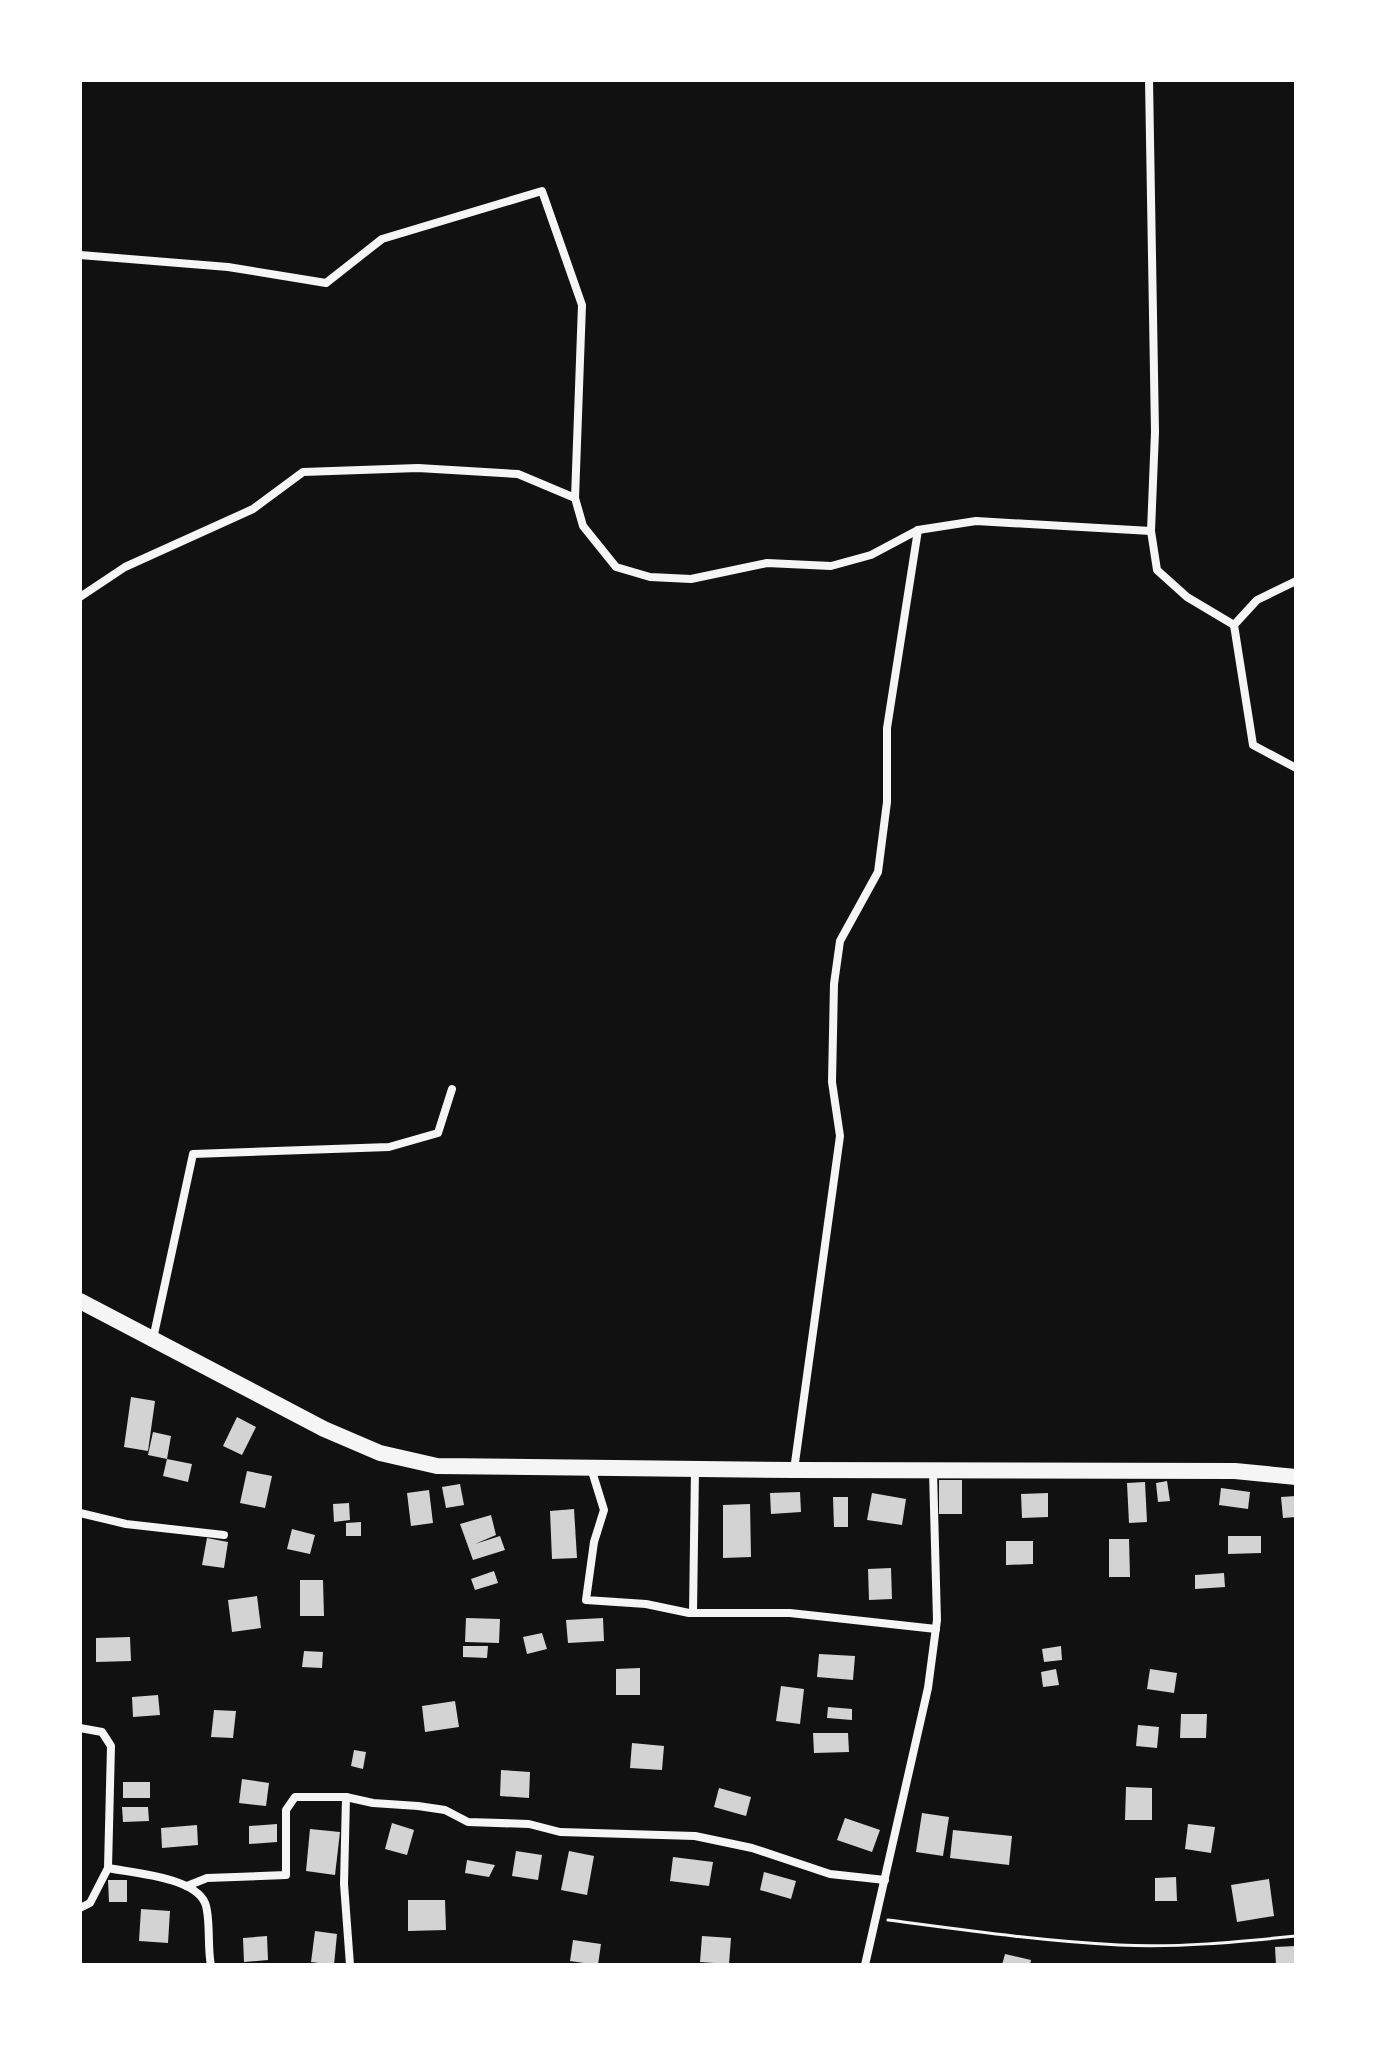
<svg xmlns="http://www.w3.org/2000/svg" width="1376" height="2045" viewBox="0 0 1376 2045" font-family="Karla,sans-serif">
<rect width="100%" height="100%" fill="#111"/>
<!-- building -->
<g fill="#d3d3d3">
<polygon points="131,1397 155,1401 148,1451 124,1447"/>
<polygon points="237,1417 256,1427 242,1455 223,1446"/>
<polygon points="153,1432 171,1436 167,1459 148,1455"/>
<polygon points="167,1459 192,1464 188,1482 163,1476"/>
<polygon points="247,1471 272,1476 265,1508 240,1503"/>
<rect x="939" y="1480" width="23" height="34"/>
<polygon points="1167,1481 1170,1501 1158,1502 1156,1483"/>
<polygon points="1145,1482 1147,1522 1129,1523 1127,1483"/>
<polygon points="460,1484 464,1505 446,1508 442,1487"/>
<polygon points="1221,1488 1250,1492 1248,1509 1219,1505"/>
<polygon points="429,1490 433,1523 411,1526 407,1493"/>
<polygon points="800,1492 801,1512 771,1514 770,1493"/>
<polygon points="872,1493 906,1499 902,1525 867,1520"/>
<polygon points="1048,1493 1048,1517 1022,1518 1021,1494"/>
<polygon points="1296,1496 1296,1517 1283,1518 1281,1497"/>
<polygon points="833,1497 848,1497 848,1527 834,1527"/>
<polygon points="349,1503 350,1520 334,1522 333,1504"/>
<polygon points="750,1504 751,1557 723,1558 723,1505"/>
<polygon points="574,1509 577,1558 552,1559 550,1511"/>
<polygon points="491,1515 496,1535 475,1544 500,1536 505,1550 473,1560 460,1524"/>
<polygon points="361,1522 361,1536 346,1536 346,1523"/>
<polygon points="292,1529 315,1535 310,1554 287,1549"/>
<polygon points="1228,1536 1261,1536 1261,1553 1228,1554"/>
<polygon points="207,1538 228,1542 224,1568 202,1565"/>
<polygon points="1109,1539 1129,1539 1130,1577 1109,1577"/>
<polygon points="1006,1541 1033,1541 1033,1564 1006,1565"/>
<polygon points="891,1568 892,1599 869,1600 868,1569"/>
<polygon points="494,1571 498,1583 475,1590 471,1579"/>
<polygon points="1224,1573 1225,1587 1195,1589 1195,1575"/>
<polygon points="300,1580 323,1580 324,1616 300,1616"/>
<polygon points="257,1596 261,1628 232,1632 228,1600"/>
<polygon points="466,1618 500,1619 499,1643 465,1642"/>
<polygon points="603,1618 604,1641 568,1643 566,1620"/>
<polygon points="542,1633 547,1649 527,1654 523,1637"/>
<polygon points="130,1637 131,1661 96,1662 96,1638"/>
<polygon points="463,1646 488,1646 487,1658 463,1657"/>
<polygon points="1061,1646 1062,1660 1044,1662 1042,1649"/>
<polygon points="304,1651 323,1652 322,1668 302,1667"/>
<polygon points="819,1654 855,1656 853,1680 817,1677"/>
<polygon points="640,1668 640,1695 616,1695 616,1669"/>
<polygon points="1056,1669 1059,1685 1043,1687 1041,1672"/>
<polygon points="1150,1669 1177,1673 1174,1693 1147,1689"/>
<polygon points="781,1686 804,1689 800,1724 776,1721"/>
<polygon points="158,1695 160,1715 133,1717 132,1697"/>
<polygon points="455,1701 459,1727 425,1732 422,1706"/>
<polygon points="828,1707 852,1709 852,1720 827,1718"/>
<polygon points="214,1710 236,1711 233,1738 211,1737"/>
<polygon points="1181,1714 1207,1714 1206,1738 1180,1738"/>
<polygon points="1138,1725 1159,1727 1157,1748 1136,1746"/>
<polygon points="813,1733 848,1733 849,1752 814,1753"/>
<polygon points="632,1743 664,1746 662,1770 630,1768"/>
<polygon points="354,1750 366,1752 363,1769 351,1766"/>
<polygon points="501,1770 530,1772 529,1798 500,1796"/>
<polygon points="242,1779 269,1783 266,1806 239,1803"/>
<rect x="123" y="1782" width="27" height="16"/>
<polygon points="1126,1787 1152,1788 1152,1820 1125,1820"/>
<polygon points="719,1788 751,1797 746,1816 714,1807"/>
<polygon points="122,1807 148,1807 149,1821 123,1822"/>
<polygon points="922,1813 949,1817 943,1856 916,1852"/>
<polygon points="845,1818 880,1830 872,1852 837,1840"/>
<polygon points="392,1823 414,1830 407,1855 385,1849"/>
<polygon points="277,1824 277,1842 249,1844 249,1826"/>
<polygon points="1188,1824 1215,1827 1211,1853 1185,1849"/>
<polygon points="197,1825 198,1845 162,1848 161,1828"/>
<polygon points="310,1829 340,1832 335,1875 306,1871"/>
<polygon points="953,1830 1012,1836 1009,1865 950,1858"/>
<polygon points="516,1851 542,1855 538,1880 512,1876"/>
<polygon points="569,1851 594,1856 587,1895 561,1890"/>
<polygon points="673,1857 713,1862 709,1886 670,1881"/>
<polygon points="467,1860 495,1865 489,1877 465,1873"/>
<polygon points="764,1872 796,1881 791,1899 760,1890"/>
<polygon points="1176,1877 1177,1901 1155,1901 1155,1878"/>
<polygon points="1269,1879 1274,1916 1237,1922 1231,1885"/>
<polygon points="108,1880 127,1880 127,1902 109,1902"/>
<polygon points="408,1900 445,1900 446,1930 408,1931"/>
<polygon points="141,1909 170,1911 168,1943 139,1941"/>
<polygon points="315,1931 337,1934 334,1965 311,1962"/>
<polygon points="267,1936 268,1960 244,1962 243,1938"/>
<polygon points="702,1936 731,1938 729,1964 700,1962"/>
<polygon points="573,1940 601,1944 598,1965 570,1961"/>
<polygon points="1296,1946 1296,1965 1276,1965 1275,1947"/>
<polygon points="1005,1954 1031,1960 1030,1965 1002,1965"/>
</g>
<g fill="none" stroke-linecap="round" stroke-linejoin="round">
<!-- path -->
<path stroke="#f5f5f5" stroke-width="3" d="M888,1920C964,1930 1041,1941 1119,1945C1177,1948 1238,1942 1296,1936"/>
<!-- minor -->
<g stroke="#f5f5f5" stroke-width="8">
<polyline points="1149,80 1155,432 1151,531 1157,570 1187,597 1234,625"/>
<polyline points="80,255 228,267 326,283 382,239 542,191 582,305 575,498"/>
<polyline points="1296,581 1257,600 1234,625 1253,745 1296,768"/>
<polyline points="80,597 125,567 253,509 303,472 418,468 518,474 575,498 583,526 616,567 650,577 691,579 767,563 831,566 871,555 918,530 976,521 1151,531"/>
<polyline points="153,1339 193,1154 389,1147 438,1133 452,1089"/>
<polyline points="591,1468 604,1510 594,1542 586,1600 646,1604 689,1613 790,1613 936,1629"/>
<polyline points="794,1470 840,1136 832,1082 834,984 840,941 878,872 887,802 887,728 918,530"/>
<polyline points="80,1513 126,1524 224,1535"/>
<polyline points="693,1613 695,1469"/>
<polyline points="80,1728 102,1732 111,1746 108,1868 90,1903 80,1908"/>
<polyline points="346,1797 344,1884 350,1965"/>
<path d="M108,1868C133,1873 194,1877 205,1903C211,1917 207,1948 211,1965"/>
<polyline points="187,1886 207,1878 286,1875 286,1810 295,1797 346,1797 373,1803 418,1806 445,1810 468,1822 529,1824 560,1832 695,1836 752,1848 830,1874 885,1880"/>
<polyline points="865,1965 928,1688 937,1620 933,1471"/>
</g>
<!-- secondary -->
<polyline stroke="#f5f5f5" stroke-width="16" points="80,1301 324,1429 380,1453 437,1466 794,1470 1235,1471 1296,1477"/>
</g>
<!-- border -->
<rect width="1376" height="2045" fill="none" stroke="#ffffff" stroke-width="164"/>
</svg>
